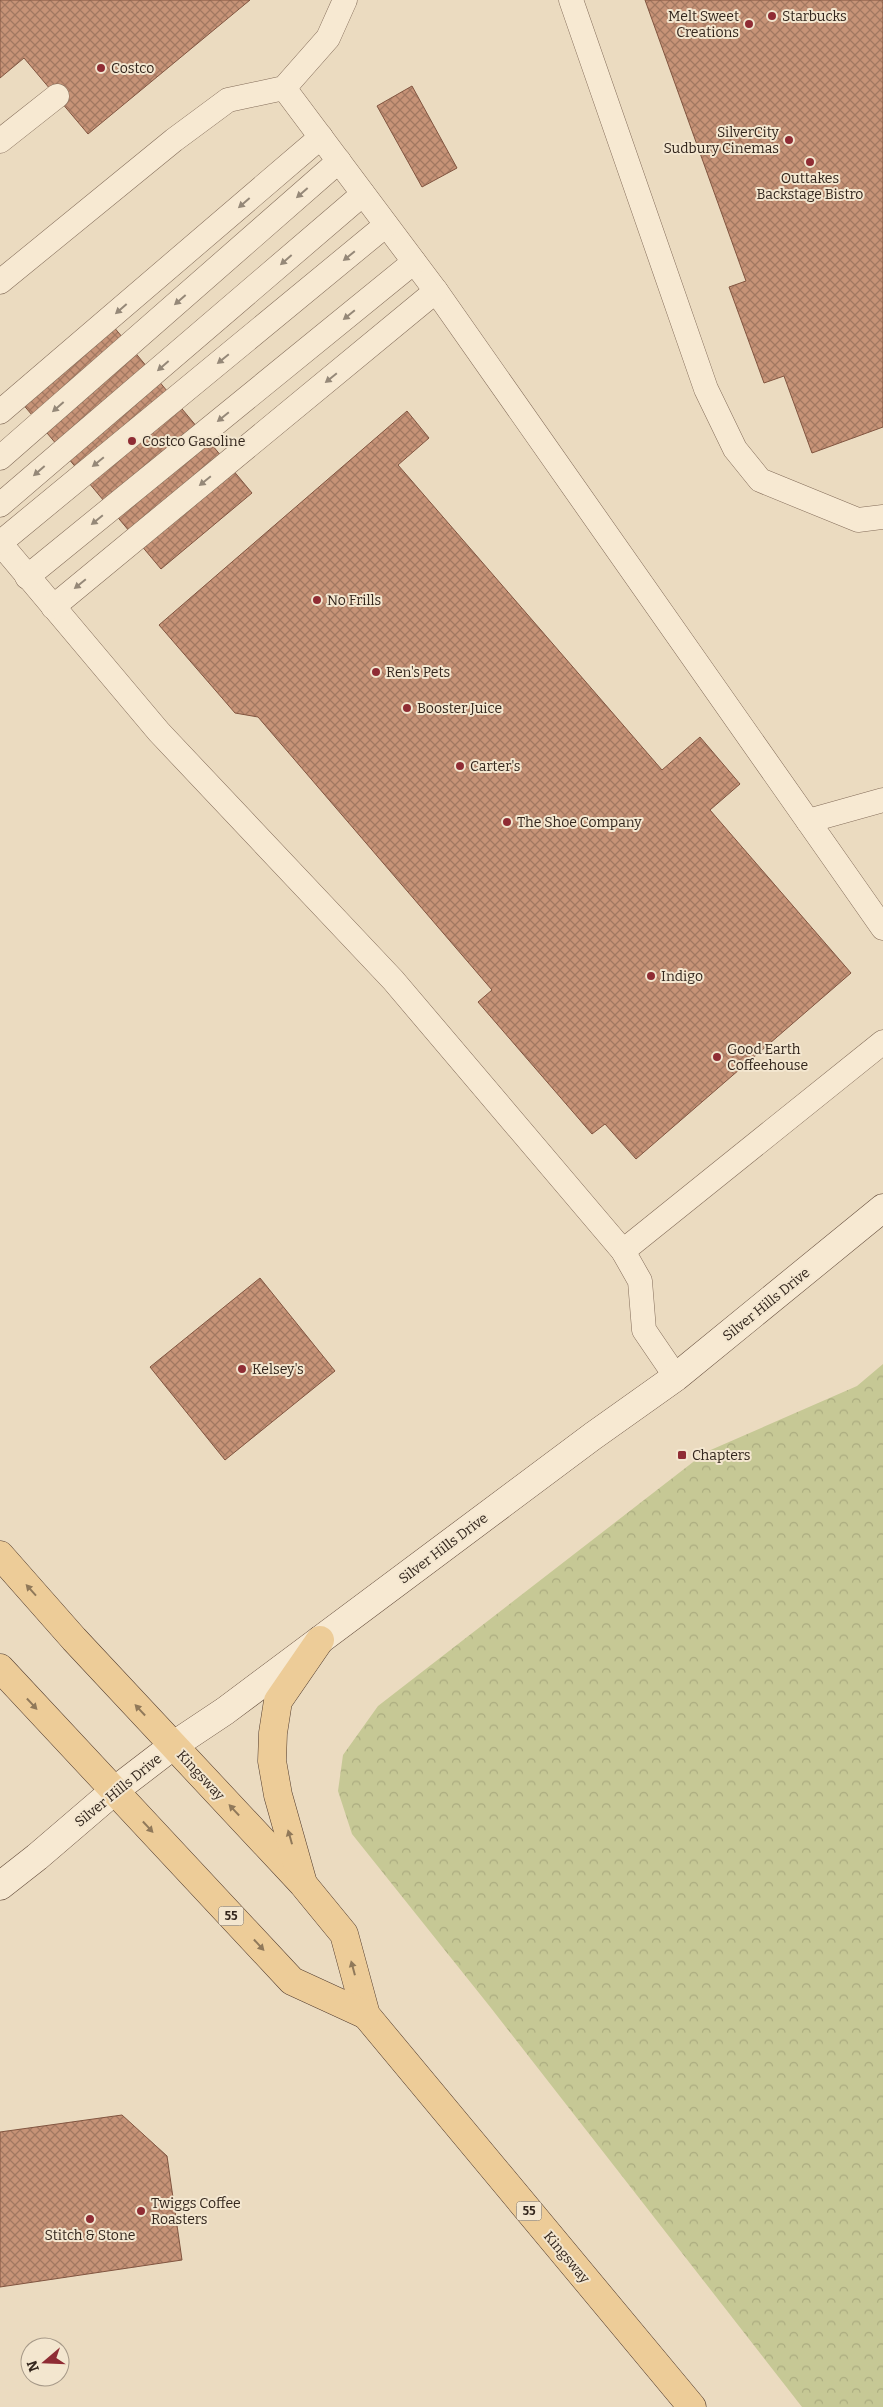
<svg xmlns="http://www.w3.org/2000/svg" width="883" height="2407" viewBox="0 0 883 2407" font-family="Bitter,serif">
<defs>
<pattern id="forest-crowns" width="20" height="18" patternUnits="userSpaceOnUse" patternTransform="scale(1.25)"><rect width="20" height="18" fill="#c6c895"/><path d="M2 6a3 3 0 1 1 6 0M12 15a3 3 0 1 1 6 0" fill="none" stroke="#abac80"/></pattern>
<pattern id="building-cross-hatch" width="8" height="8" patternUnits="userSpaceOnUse" patternTransform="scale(1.25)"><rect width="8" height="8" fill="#c79377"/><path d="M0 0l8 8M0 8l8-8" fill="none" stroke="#a27861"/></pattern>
</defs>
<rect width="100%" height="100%" fill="#ebdbc0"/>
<!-- forest -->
<polygon fill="url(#forest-crowns)" points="883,1364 883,2407 802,2407 491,2008 352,1834 338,1791 343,1755 378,1706 706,1452 857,1386"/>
<!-- building -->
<g fill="url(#building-cross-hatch)" stroke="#815540">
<polygon points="0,0 250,0 88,134 24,58 0,78"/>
<polygon points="645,0 883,0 883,427 812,453 784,376 764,383 729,287 746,281"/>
<polygon points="412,86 457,168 422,187 377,106"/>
<polygon points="103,314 252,493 161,569 11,390"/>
<polygon points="407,411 429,438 398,465 662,770 700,737 740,784 710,810 851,973 636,1159 605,1124 592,1134 478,1002 492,990 258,717 235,713 159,625"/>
<polygon points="260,1278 335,1371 225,1460 150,1367"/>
<polygon points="122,2115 167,2156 182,2260 0,2287 0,2132"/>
</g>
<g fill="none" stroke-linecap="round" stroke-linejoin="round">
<!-- lane casing -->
<g stroke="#836c59" stroke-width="25">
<g id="lane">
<polyline points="571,0 706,389 735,449 760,480 858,520 883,517"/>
<polyline points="284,88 436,291 883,928"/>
<polyline points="0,141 57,96"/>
<polyline points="0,282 174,140 228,100 284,88 328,38 345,0"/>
<polyline points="0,412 321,137"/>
<polyline points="0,458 339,161"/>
<polyline points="0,505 363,194"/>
<polyline points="0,543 159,732 393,980 623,1251 640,1281 644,1330 676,1377"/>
<polyline points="0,543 386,225"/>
<polyline points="27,577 414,262"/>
<polyline points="53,607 436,291"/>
<polyline points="808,821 883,800"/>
<polyline points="623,1251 883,1042"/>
</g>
</g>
<!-- secondary casing -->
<g stroke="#654d3c" stroke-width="29">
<polyline id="secondary" points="0,1886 37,1857 114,1791 174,1745 225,1711 593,1436 676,1377 883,1208"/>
</g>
<!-- primary casing -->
<g stroke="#513b2d" stroke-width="29">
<g id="primary">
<polyline points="0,1555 74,1639 303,1884 344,1934 366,2015 692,2407"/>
<polyline points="0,1668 292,1981 366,2015"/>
<polyline points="302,1880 278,1795 272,1761 273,1733 278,1701 320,1640"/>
</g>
</g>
<!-- lane -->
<use href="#lane" stroke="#f7e9d2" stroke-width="24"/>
<!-- secondary -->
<use href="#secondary" stroke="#f7e9d2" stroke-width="28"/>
<!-- primary -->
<use href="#primary" stroke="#edcc98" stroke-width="28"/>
</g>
<!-- one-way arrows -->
<defs><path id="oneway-solid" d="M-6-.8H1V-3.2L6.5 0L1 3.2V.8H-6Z" transform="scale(1.25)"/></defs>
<g fill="#958878">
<use href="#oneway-solid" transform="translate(302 193) rotate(139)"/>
<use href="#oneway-solid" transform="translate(244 203) rotate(139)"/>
<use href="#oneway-solid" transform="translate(349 256) rotate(141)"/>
<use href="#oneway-solid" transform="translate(286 260) rotate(139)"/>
<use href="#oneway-solid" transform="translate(180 300) rotate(139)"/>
<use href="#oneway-solid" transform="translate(121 309) rotate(139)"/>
<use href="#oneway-solid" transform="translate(349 315) rotate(141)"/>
<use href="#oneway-solid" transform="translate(223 359) rotate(141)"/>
<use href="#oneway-solid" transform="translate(163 366) rotate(139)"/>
<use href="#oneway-solid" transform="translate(331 378) rotate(141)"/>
<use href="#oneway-solid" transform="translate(58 407) rotate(139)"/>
<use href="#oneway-solid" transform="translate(223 417) rotate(141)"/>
<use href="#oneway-solid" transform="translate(98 462) rotate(141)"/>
<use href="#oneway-solid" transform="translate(39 471) rotate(139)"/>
<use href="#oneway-solid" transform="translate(205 481) rotate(141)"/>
<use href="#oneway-solid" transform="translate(97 520) rotate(141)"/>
<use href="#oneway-solid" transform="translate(80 584) rotate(141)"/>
</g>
<g fill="#90795a">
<use href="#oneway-solid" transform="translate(31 1590) rotate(-132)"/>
<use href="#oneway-solid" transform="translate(32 1704) rotate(47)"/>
<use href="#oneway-solid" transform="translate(140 1710) rotate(-133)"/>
<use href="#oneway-solid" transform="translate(234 1810) rotate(-133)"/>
<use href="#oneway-solid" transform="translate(148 1827) rotate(47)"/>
<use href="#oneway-solid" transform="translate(290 1837) rotate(-106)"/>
<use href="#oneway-solid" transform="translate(259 1945) rotate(47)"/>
<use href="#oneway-solid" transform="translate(353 1968) rotate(-105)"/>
</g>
<!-- markers -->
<g fill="#8f2c34" stroke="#f3e6cf" stroke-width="2">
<circle cx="772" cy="16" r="5"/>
<circle cx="749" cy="24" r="5"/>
<circle cx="101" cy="68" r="5"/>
<circle cx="789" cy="140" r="5"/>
<circle cx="810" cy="162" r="5"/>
<circle cx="132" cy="441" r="5"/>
<circle cx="317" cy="600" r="5"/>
<circle cx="376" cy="672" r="5"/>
<circle cx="407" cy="708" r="5"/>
<circle cx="460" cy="766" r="5"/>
<circle cx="507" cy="822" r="5"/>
<circle cx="651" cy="976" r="5"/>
<circle cx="717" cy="1057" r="5"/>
<circle cx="242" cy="1369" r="5"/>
<rect x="677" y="1450" width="10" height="10" rx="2.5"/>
<circle cx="141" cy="2211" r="5"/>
<circle cx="90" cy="2219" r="5"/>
</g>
<g text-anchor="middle" stroke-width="4" stroke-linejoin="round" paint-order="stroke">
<!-- shield labels -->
<g fill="#f3e6cf" stroke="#6d6052" stroke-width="1">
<rect x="218.5" y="1906.5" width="25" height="19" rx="4"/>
<rect x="516.5" y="2201.5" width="25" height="19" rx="4"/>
</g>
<g font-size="12" font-weight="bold" fill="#33261d">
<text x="231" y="1920">55</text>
<text x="529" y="2215">55</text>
</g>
<!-- poi labels -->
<g font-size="14" fill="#33261d" stroke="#f3e6cf" text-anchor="start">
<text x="739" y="21" text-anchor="end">Melt Sweet<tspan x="739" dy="16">Creations</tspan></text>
<text x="782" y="21">Starbucks</text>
<text x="111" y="73">Costco</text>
<text x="779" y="137" text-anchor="end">SilverCity<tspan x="779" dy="16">Sudbury Cinemas</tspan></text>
<text x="810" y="183" text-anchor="middle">Outtakes<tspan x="810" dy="16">Backstage Bistro</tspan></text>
<text x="142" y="446">Costco Gasoline</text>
<text x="327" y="605">No Frills</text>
<text x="386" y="677">Ren's Pets</text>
<text x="417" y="713">Booster Juice</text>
<text x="470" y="771">Carter's</text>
<text x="517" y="827">The Shoe Company</text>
<text x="661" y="981">Indigo</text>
<text x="727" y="1054">Good Earth<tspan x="727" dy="16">Coffeehouse</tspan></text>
<text x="252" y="1374">Kelsey's</text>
<text x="692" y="1460">Chapters</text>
<text x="151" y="2208">Twiggs Coffee<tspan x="151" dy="16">Roasters</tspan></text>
<text x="90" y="2240" text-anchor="middle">Stitch &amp; Stone</text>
</g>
<!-- street labels -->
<g font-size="14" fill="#33261d" stroke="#f3e6cf">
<text transform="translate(766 1304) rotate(-39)" y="5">Silver Hills Drive</text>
<text transform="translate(443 1548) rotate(-37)" y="5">Silver Hills Drive</text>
<text transform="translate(201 1775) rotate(47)" y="5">Kingsway</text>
<text transform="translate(118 1790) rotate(-39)" y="5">Silver Hills Drive</text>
<text transform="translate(567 2257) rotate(50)" y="5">Kingsway</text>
</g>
</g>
<!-- north arrow -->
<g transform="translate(45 2362) rotate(251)"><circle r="24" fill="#f3e6cf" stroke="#a69988"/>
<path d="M0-4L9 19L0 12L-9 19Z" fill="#8f2c34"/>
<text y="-8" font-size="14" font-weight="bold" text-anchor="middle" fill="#33261d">N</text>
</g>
</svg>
